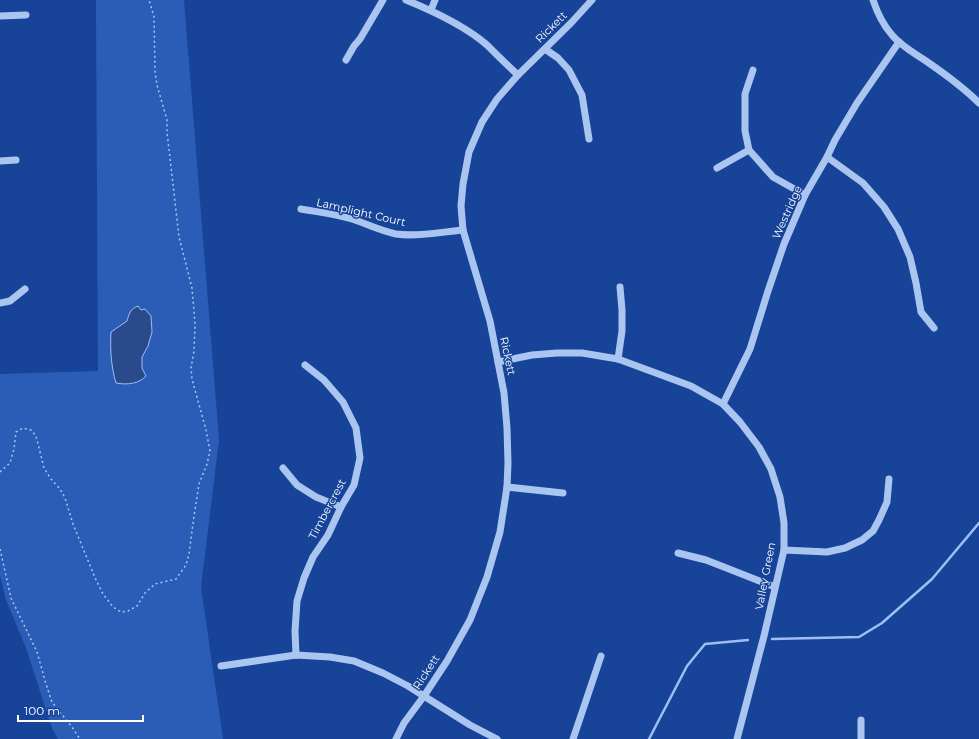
<svg xmlns="http://www.w3.org/2000/svg" width="979" height="739" viewBox="0 0 979 739" font-family="Montserrat,sans-serif">
<rect width="100%" height="100%" fill="#174499"/>
<!-- green -->
<polygon fill="#2b5db6" points="96,0 184,0 219,440 201,587 223,739 58,739 52,728 26,648 6,600 0,576 0,374 98,371"/>
<!-- water -->
<path fill="#2a4b8b" stroke="#9ebef4" d="M138,306L141,310L145,309L151,316L152,332L148,346L142,357V368L146,376C139,384 127,385 116,383C111,367 110,348 111,332L127,321C129,314 130,309 138,306Z"/>
<g fill="none" stroke-linecap="round" stroke-linejoin="round">
<!-- stream -->
<g stroke="#9ebef4" stroke-width="2.5">
<polyline points="772,639 859,637 882,623 932,579 979,523"/>
<polyline points="649,739 687,666 705,644 748,640"/>
</g>
<!-- path -->
<g stroke="#abc5f1" stroke-width="1.5" stroke-dasharray="2 3" stroke-linecap="butt">
<polyline points="0,472 10,463 14,449 16,432 23,428 31,430 36,436 44,468 51,479 60,489 65,498 73,524 96,580 103,594 113,607 121,612 128,611 137,606 145,593 155,584 176,579 186,565 189,554 194,516 199,484 207,464 210,451 206,430 192,379 191,368 194,351 195,324 192,288 179,237 167,132 167,120 157,85 155,71 154,17 149,0"/>
<polyline points="0,549 11,598 37,652 46,684 52,702 59,711 72,727 80,739"/>
</g>
<!-- minor -->
<g stroke="#abc5f1" stroke-width="7">
<path d="M406,0C433,11 464,25 487,45C497,55 507,65 518,75"/>
<path d="M873,0C877,12 883,25 892,35C901,46 914,53 926,61C945,74 963,87 979,103"/>
<polyline points="431,10 435,0"/>
<polyline points="0,16 26,15"/>
<polyline points="545,49 558,58 569,70 582,95 589,139"/>
<polyline points="346,60 354,46 360,39 383,0"/>
<polyline points="753,70 745,94 745,131 749,150 773,177 805,195"/>
<polyline points="827,157 863,183 884,207 898,229 910,257 916,283 921,312 934,328"/>
<polyline points="0,161 16,160"/>
<polyline points="717,168 749,150"/>
<path d="M301,209C318,212 335,214 352,219C367,224 381,231 396,234C417,237 442,232 463,230"/>
<polyline points="0,303 10,301 25,289"/>
<polyline points="618,359 622,331 622,310 620,287"/>
<polyline points="498,362 532,355 557,353 582,353 618,359 691,386 723,404 740,422 759,447 771,469 780,497 784,523 784,550 764,636 747,701 737,739"/>
<polyline points="723,404 750,349 768,291 784,244 805,195 827,157 835,140 857,103 899,42"/>
<polyline points="283,468 297,485 316,497 341,507"/>
<polyline points="507,487 563,493"/>
<polyline points="784,550 827,552 845,548 862,540 873,531 879,520 887,502 889,479"/>
<polyline points="678,553 706,560 775,587"/>
<polyline points="296,655 295,631 297,601 304,578 313,557 328,535 341,507 354,485 360,458 356,428 343,402 324,380 305,365"/>
<polyline points="221,666 296,655 330,657 354,661 383,673 408,686 470,725 497,739"/>
<polyline points="861,720 861,739"/>
<polyline points="396,739 404,723 424,696 447,661 470,620 487,577 500,532 507,487 508,463 507,428 504,393 490,321 463,230 461,206 463,184 469,152 482,122 497,99 518,75 571,23 592,0"/>
<polyline points="573,739 601,656"/>
</g>
</g>
<g text-anchor="middle" stroke-width="3" stroke-linejoin="round" paint-order="stroke">
<!-- street labels -->
<g font-size="11" fill="#fff" stroke="#174499">
<text transform="translate(551 27) rotate(-45)" y="4">Rickett</text>
<text transform="translate(361 212) rotate(13)" y="4">Lamplight Court</text>
<text transform="translate(787 212) rotate(-66)" y="4">Westridge</text>
<text transform="translate(508 356) rotate(78)" y="4">Rickett</text>
<text transform="translate(327 509) rotate(-62)" y="4">Timbercrest</text>
<text transform="translate(765 576) rotate(-79)" y="4">Valley Green</text>
<text transform="translate(426 672) rotate(-57)" y="4">Rickett</text>
</g>
</g>
<!-- scale -->
<path d="M18 715v6h125v-6" fill="none" stroke="#ffffff" stroke-width="2"/>
<text x="24" y="715" font-size="12" fill="#ffffff" stroke="#174499" stroke-width="3" paint-order="stroke">100 m</text>
</svg>
